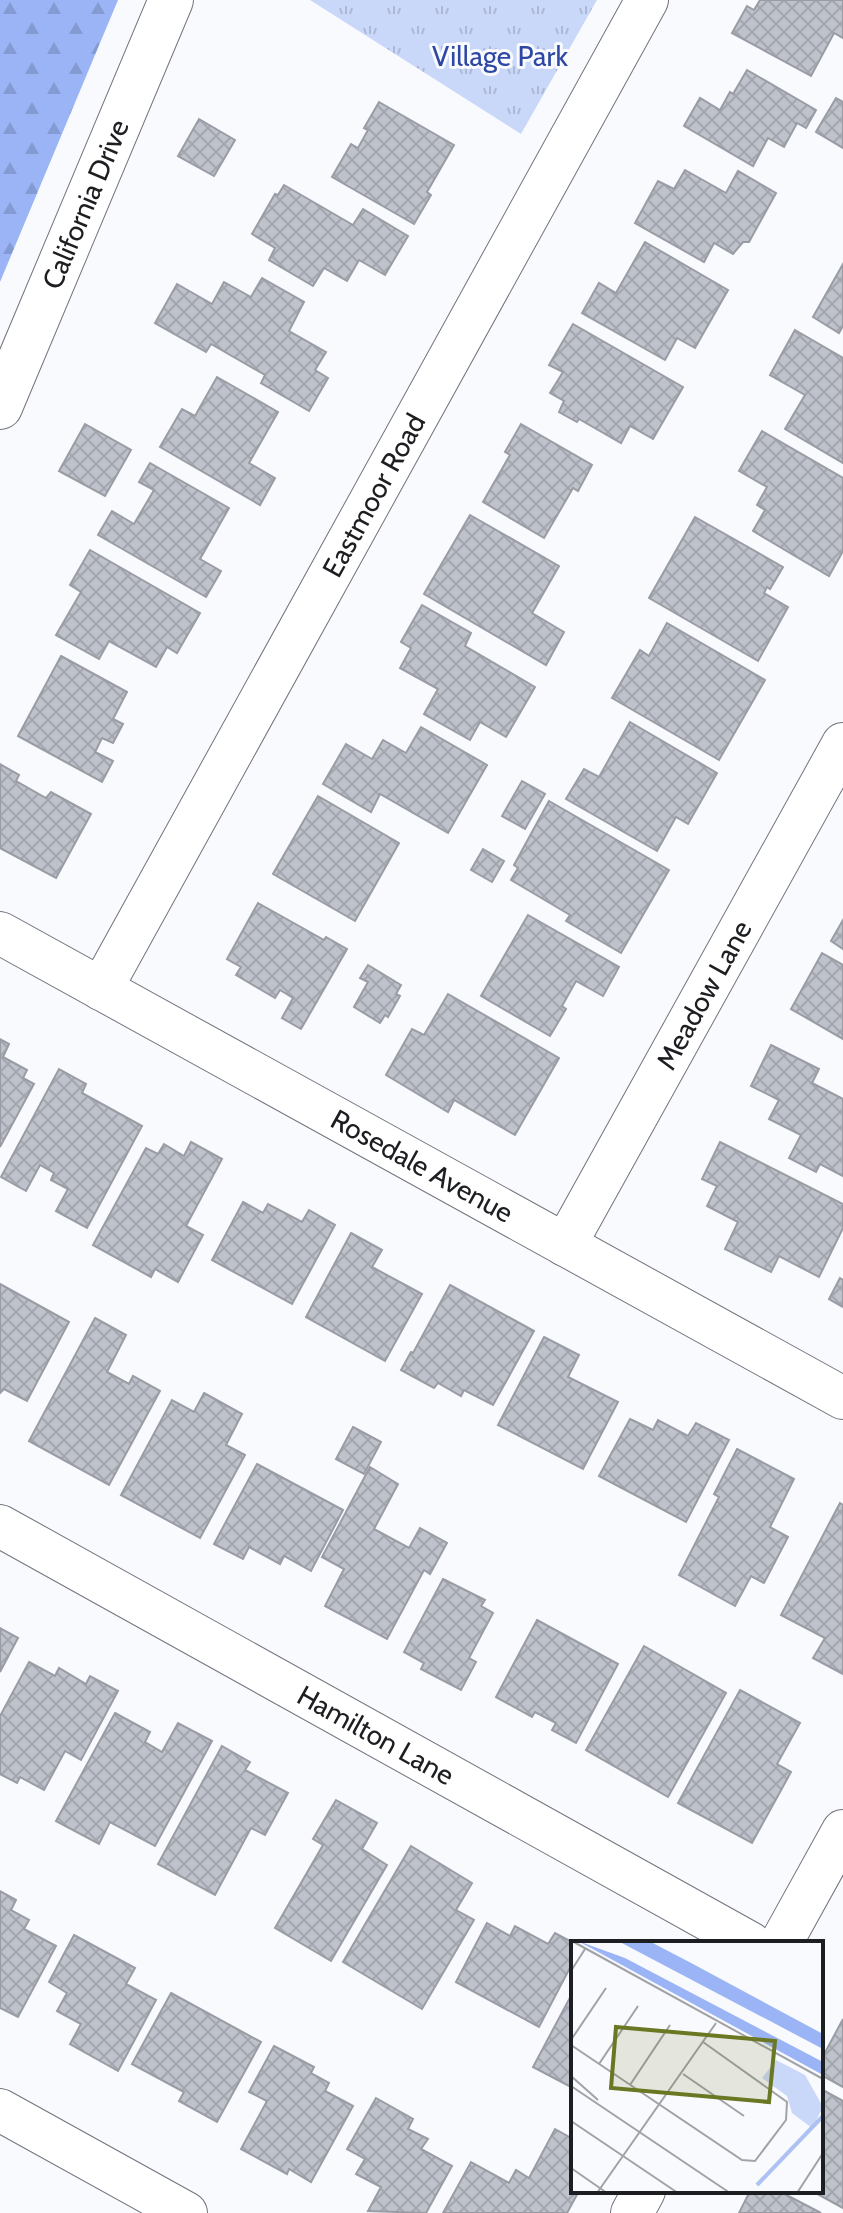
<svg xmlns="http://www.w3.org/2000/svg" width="843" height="2213" viewBox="0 0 843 2213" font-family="Cabin,sans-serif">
<defs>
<pattern id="grass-tufts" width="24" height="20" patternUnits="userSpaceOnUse" patternTransform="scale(2)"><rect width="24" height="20" fill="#c9d7f9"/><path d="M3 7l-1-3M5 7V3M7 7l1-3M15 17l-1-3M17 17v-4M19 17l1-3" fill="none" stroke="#acb8d5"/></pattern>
<pattern id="forest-firs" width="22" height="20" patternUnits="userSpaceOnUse" patternTransform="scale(2)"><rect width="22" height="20" fill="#9ab4f5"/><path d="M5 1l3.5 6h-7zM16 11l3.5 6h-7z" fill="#849ad2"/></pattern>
<pattern id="building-cross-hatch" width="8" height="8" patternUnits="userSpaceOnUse" patternTransform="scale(2)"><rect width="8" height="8" fill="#bec2cb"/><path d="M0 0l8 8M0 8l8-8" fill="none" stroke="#a3a6ae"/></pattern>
</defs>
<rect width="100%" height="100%" fill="#f9fafe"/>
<!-- grass -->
<polygon fill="url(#grass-tufts)" points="310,0 597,0 521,134"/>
<!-- forest -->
<polygon fill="url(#forest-firs)" points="0,0 118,0 0,282"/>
<!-- building -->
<g fill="url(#building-cross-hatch)" stroke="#999ca5" stroke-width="2">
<polygon points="760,0 843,0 843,38 834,33 811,76 732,33 747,6 754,10"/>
<polygon points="747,70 816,110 806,128 797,123 784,147 768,138 753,166 684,126 700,98 720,110 730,92 733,94"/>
<polygon points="836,98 843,102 843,148 816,132"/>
<polygon points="379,102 454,145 427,192 431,195 414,224 332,177 351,144 358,148 368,130 364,128"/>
<polygon points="199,119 235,140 214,176 178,156"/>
<polygon points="685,170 726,193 738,171 776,193 749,242 743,242 733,254 714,243 704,262 635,223 658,181 674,189"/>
<polygon points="284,185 353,225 363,209 408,236 385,275 359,260 347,281 324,268 313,286 269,260 275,248 252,234 275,194 278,195"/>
<polygon points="645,242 728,290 695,348 677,338 665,360 582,313 599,283 616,293"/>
<polygon points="843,264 843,326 839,333 813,317"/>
<polygon points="262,278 304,302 289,331 326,352 315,370 328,378 309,411 261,383 265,375 211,344 206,352 155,323 177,284 212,304 224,282 251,297"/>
<polygon points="573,324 683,387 653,439 630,426 621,443 579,419 577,422 559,412 564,401 550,393 563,372 549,365"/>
<polygon points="795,330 843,358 843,463 785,429 805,395 770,375"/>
<polygon points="217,377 278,412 249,463 275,478 260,505 160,447 182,409 195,416"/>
<polygon points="85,424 131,450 105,496 59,471"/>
<polygon points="521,424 592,465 578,491 573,488 544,538 483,502 510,455 505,452"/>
<polygon points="762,431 843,478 843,551 829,576 753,531 765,510 757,505 767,487 739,471"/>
<polygon points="150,463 229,508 200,559 221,571 206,597 98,535 112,511 134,524 154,490 139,482"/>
<polygon points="470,515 559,566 532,613 564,632 546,665 424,594"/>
<polygon points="695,517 783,567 770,589 767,587 764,593 788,607 758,661 649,598"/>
<polygon points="90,550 200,613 177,653 167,647 156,667 109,641 99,659 56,635 81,592 70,585"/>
<polygon points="422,605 471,633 465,646 535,687 506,737 480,722 470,740 424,714 438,689 400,668 411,648 401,642"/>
<polygon points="667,623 765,680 719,760 612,698 640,650 649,656"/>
<polygon points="61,656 127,692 113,719 123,724 113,743 102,738 95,752 113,761 102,782 18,736"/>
<polygon points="630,722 717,773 688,824 676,817 657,851 566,799 584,769 599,777"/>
<polygon points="421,727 487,765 448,833 380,794 371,812 323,784 346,744 372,759 383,740 406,753"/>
<polygon points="0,764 19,775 16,781 46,798 51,792 91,814 56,878 0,848"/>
<polygon points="522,781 545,794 525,829 502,816"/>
<polygon points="318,796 399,843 355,921 273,874"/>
<polygon points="549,801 669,870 621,953 566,921 570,915 511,880 518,868 514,865"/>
<polygon points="483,849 504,861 492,882 471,870"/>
<polygon points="258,903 324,940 326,937 347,949 301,1029 282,1018 293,998 280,990 275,998 236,975 241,967 227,959"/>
<polygon points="528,915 619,967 603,996 576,981 562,1006 566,1009 550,1036 481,996"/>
<polygon points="843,920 843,949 831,941"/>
<polygon points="822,953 843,965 843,1039 791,1009"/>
<polygon points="368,965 401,985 396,994 400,996 388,1017 385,1015 380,1023 354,1007 368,982 360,978"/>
<polygon points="448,994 559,1058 515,1135 454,1100 448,1112 386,1075 412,1029 424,1035"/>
<polygon points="0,1039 9,1044 3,1057 27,1070 23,1078 34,1084 0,1147"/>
<polygon points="771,1045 819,1069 812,1083 843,1099 843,1176 820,1164 816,1172 789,1158 801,1135 769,1119 779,1100 751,1086"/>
<polygon points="59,1069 86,1084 82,1093 142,1126 87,1228 56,1211 68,1189 51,1180 54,1173 40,1165 26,1191 1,1177"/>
<polygon points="191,1142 222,1159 186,1226 203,1235 178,1282 155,1269 151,1277 93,1245 146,1148 158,1154 164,1144 184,1156"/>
<polygon points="720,1142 843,1204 843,1228 819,1277 779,1256 771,1272 725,1249 738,1222 707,1206 717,1186 702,1179"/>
<polygon points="243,1202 263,1213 268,1204 302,1222 309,1210 335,1225 292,1304 212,1260"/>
<polygon points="351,1233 382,1250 372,1267 422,1294 385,1361 306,1317"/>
<polygon points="840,1278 843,1280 843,1307 829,1299"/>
<polygon points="0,1284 69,1322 27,1401 4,1389 0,1393"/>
<polygon points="450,1285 534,1331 493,1405 464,1390 461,1396 438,1383 434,1388 401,1370 411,1352 413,1353"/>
<polygon points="95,1318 126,1335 107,1372 129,1384 133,1376 160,1391 109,1485 29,1441"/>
<polygon points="544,1337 579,1355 568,1377 618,1402 583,1469 498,1425"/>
<polygon points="204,1393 242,1414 226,1445 245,1455 200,1538 121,1495 172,1400 194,1412"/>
<polygon points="630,1419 653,1430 658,1420 688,1436 696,1423 729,1440 686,1522 599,1476"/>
<polygon points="353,1427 381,1442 364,1474 336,1459"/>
<polygon points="737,1449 794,1479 770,1527 788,1537 764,1583 751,1576 735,1606 679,1575 719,1497 714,1494"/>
<polygon points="257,1464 343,1510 311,1571 284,1556 280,1564 249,1547 243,1559 214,1544"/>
<polygon points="370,1467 398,1484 374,1529 409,1548 420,1528 447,1543 430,1574 424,1570 387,1639 325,1606 344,1569 322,1557"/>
<polygon points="840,1503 843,1505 843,1674 813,1658 825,1638 781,1615"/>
<polygon points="443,1579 485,1600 481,1606 493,1613 469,1658 476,1662 461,1690 421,1669 424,1663 404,1652"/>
<polygon points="537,1620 618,1664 576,1743 552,1730 556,1723 535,1712 532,1717 496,1697"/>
<polygon points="0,1628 18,1638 0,1672"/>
<polygon points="644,1646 726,1693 668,1797 586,1750"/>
<polygon points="29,1662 55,1676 59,1668 86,1684 90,1676 118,1691 81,1760 65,1751 44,1790 20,1777 17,1783 0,1774 0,1716"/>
<polygon points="740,1690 800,1723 777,1764 791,1772 752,1843 678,1803"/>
<polygon points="115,1713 150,1732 145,1742 162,1752 178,1723 212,1741 155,1846 110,1822 99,1844 56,1821"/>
<polygon points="222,1746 250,1762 245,1770 288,1793 265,1835 251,1828 215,1895 158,1864"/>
<polygon points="336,1800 377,1823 362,1849 387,1865 331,1961 275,1928 323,1845 313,1839"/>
<polygon points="411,1846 472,1883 456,1910 474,1920 422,2009 343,1962"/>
<polygon points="0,1891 16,1900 11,1910 29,1920 24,1929 56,1946 18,2017 0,2008"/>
<polygon points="487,1923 510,1936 515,1926 548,1944 555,1933 574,1943 573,1962 539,2027 456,1982"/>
<polygon points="74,1935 135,1968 126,1984 156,2000 118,2071 70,2044 81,2024 57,2011 67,1993 49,1982"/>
<polygon points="573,1992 573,2088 533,2067"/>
<polygon points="171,1993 261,2042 217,2122 179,2101 184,2092 132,2064"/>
<polygon points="843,2019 843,2087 821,2075 821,2060"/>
<polygon points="274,2046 314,2067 311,2073 329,2083 325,2091 353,2106 311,2182 289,2169 287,2174 241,2149 267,2101 249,2092"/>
<polygon points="821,2089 843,2101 843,2208 812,2191 821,2191"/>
<polygon points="376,2098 413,2119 408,2129 428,2139 421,2149 452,2166 426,2213 368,2211 381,2187 356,2174 365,2159 347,2149"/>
<polygon points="555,2129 573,2139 573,2191 579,2191 567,2213 443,2213 471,2162 509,2183 516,2170 529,2178"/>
<polygon points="750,2191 779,2191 821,2213 739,2213"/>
</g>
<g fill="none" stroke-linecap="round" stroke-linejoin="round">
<!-- street casing -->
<g stroke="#71747c" stroke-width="44">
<g id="street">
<path id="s1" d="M0,933L843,1398"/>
<path id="s2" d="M101,989L647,0"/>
<path id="s3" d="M565,1245L843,744"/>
<path id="s4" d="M0,1526L750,1943"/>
<polyline points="781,1943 843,1831"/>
<polyline points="0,2110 186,2213"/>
<polyline points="632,2213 644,2191"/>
</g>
</g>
<!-- secondary casing -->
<g stroke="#71747c" stroke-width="46">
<g id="secondary">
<path id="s5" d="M0,407L171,0"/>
</g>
</g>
<!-- street -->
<use href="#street" stroke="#fff" stroke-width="42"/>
<!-- secondary -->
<use href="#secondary" stroke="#fff" stroke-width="44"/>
</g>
<g text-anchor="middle" stroke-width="6" stroke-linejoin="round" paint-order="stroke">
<!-- park labels -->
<g font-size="28" fill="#2d47a3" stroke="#f9fafe">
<text x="500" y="66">Village Park</text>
</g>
<!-- street labels -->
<g font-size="28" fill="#1d1e21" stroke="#f9fafe">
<text dy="10" stroke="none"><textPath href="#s5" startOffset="220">California Drive</textPath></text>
<text dy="10" stroke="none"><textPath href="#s2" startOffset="564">Eastmoor Road</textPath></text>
<text dy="10" stroke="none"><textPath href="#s3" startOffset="286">Meadow Lane</textPath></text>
<text dy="10" stroke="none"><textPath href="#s1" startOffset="482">Rosedale Avenue</textPath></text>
<text dy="10" stroke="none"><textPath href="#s4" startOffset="430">Hamilton Lane</textPath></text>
</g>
</g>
<!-- overview -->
<g transform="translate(571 1941)">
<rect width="252" height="252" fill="#f9fafe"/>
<path d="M205,119L234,134L252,166L241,187L221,172L216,155L191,137Z" fill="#c9d7f9"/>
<path d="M7,0L54,17L252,121V134ZM47,0H78L122,23L252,93V108Z" fill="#9ab4f5"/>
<path fill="none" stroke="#adc1f2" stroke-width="4" d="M186,244L252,175"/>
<path fill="none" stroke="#a1a2a6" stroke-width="2" d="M1,0L252,138M0,30L14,8M0,99L35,47M0,104L171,219L184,220L215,179L216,161L132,101M28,123L67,65M112,133L173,175M0,135L27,159M59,144L99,84M0,145L159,252M0,180L107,252M0,227L36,252M26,252L145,82M226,252L252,212"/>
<path fill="#6a7723" fill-opacity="0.15" stroke="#6a7723" stroke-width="4" d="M45,86L204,100L198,161L40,147Z"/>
<rect width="252" height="252" fill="none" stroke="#1d1e21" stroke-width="4"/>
</g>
</svg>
